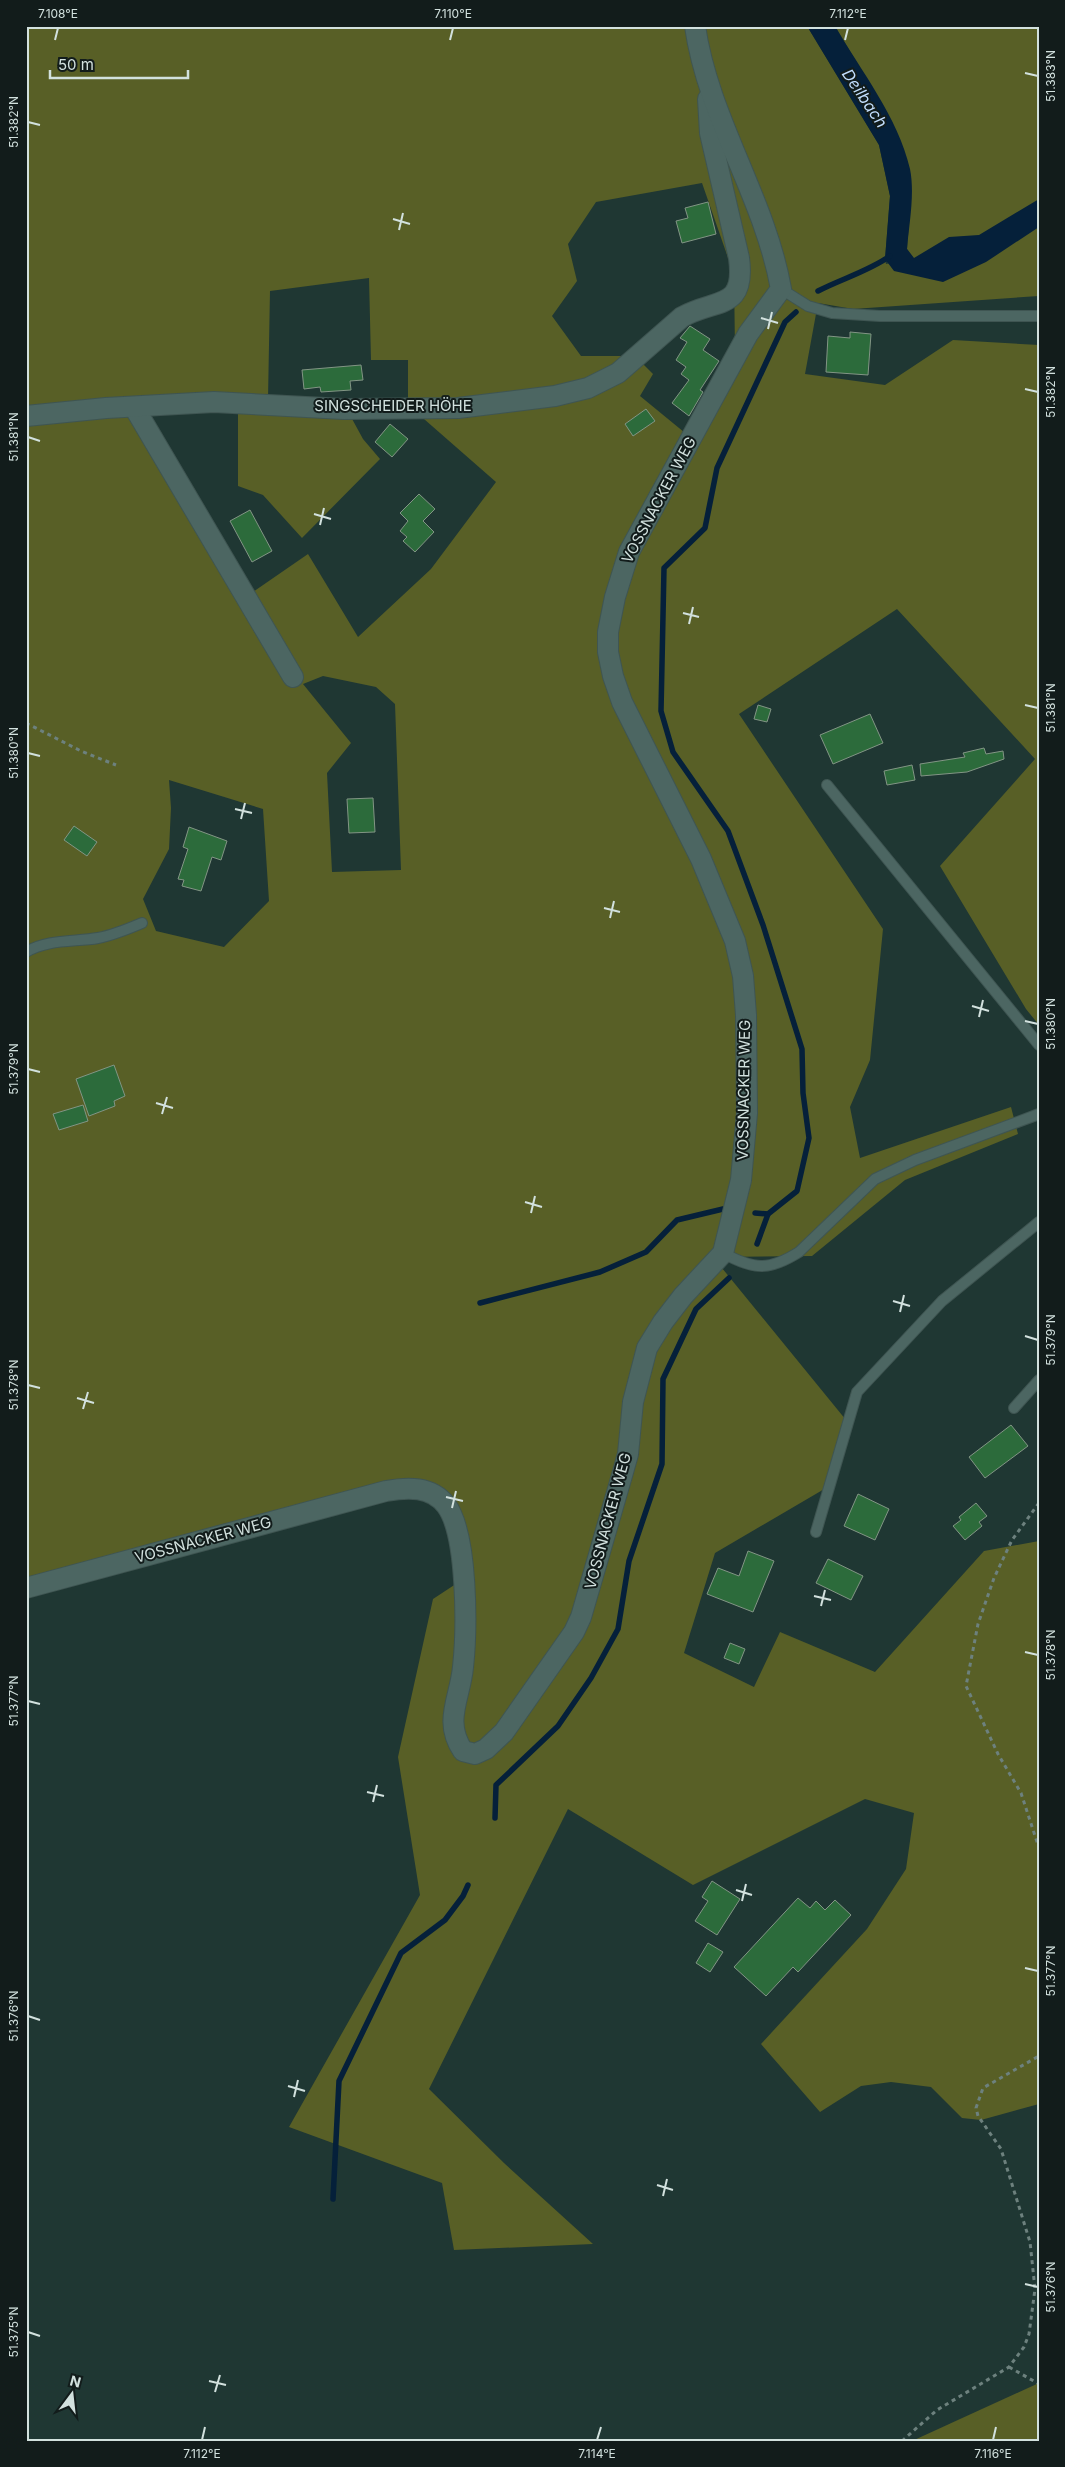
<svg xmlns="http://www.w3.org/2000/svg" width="1065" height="2467" viewBox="0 0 1065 2467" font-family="Inter,sans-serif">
<rect width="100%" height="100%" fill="#1f3733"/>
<!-- green -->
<g fill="#585f26" fill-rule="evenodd">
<path d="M26,26H686L689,48L745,200L703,26H807L879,145L890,196L885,259L886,264L914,259L907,249L910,211L892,122L835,26H1039V296L853,309L818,303L805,374L885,385L953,340L1039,345V1025L1026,1009L940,866L1035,759L897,609L739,714L883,929L870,1060L850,1107L860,1158L1011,1107L1018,1134L905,1180L812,1256L713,1257L846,1420L826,1488L715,1553L684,1653L754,1687L780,1632L875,1672L984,1551L1039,1541V2104L981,2120L962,2118L931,2087L891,2082L861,2086L820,2112L761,2044L867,1929L906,1869L914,1813L865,1799L693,1885L568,1809L429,2089L504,2163L593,2244L454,2250L442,2183L289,2127L420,1895L398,1757L433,1599L468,1576L456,1509L413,1482L26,1583ZM702,183L734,275L735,352L690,437L640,396L653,374L635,356H581L552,316L577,281L568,244L596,202ZM369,278L371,360H408V405L496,482L431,569L358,637L308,554L250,594L152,428V416L171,409L238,408V486L263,495L302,538L380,459L363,439L351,417L268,399L270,291ZM323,676L376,687L395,704L401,870L332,872L327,773L351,743L303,684ZM169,780L263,809L269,901L224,947L156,931L143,899L169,849L171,808Z"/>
<polygon points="1039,2383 1039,2441 912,2441"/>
</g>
<!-- water -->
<path fill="#05203a" d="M807,26H835C861,71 898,117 910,169C915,194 909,224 907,249L914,258L949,237L979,235L1039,199V227L986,262L943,282L894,271L885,259L890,196L879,145Z"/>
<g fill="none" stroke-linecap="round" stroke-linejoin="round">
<!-- stream -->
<g stroke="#05203a" stroke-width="5.5">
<path d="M818,291C841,279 869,271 890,256"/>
<polyline points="755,1213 768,1214"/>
<polyline points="757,1244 768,1214 797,1191 809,1138 803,1093 802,1049 763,925 728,831 673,752 661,711 664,568 705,528 717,468 785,322 796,312"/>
<polyline points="480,1303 600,1272 646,1252 677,1220 723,1209"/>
<polyline points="495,1818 496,1785 558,1726 591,1678 618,1629 629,1561 662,1464 663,1379 696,1309 729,1278"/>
<polyline points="333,2199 339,2081 401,1953 445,1920 463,1896 468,1885"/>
</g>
</g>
<!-- building -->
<g fill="#2c6b3b" stroke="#829585">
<polygon points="708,202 716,234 682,243 676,221 688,218 685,208"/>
<polygon points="690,326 710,339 703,350 719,361 700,390 703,392 689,416 672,403 689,380 681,374 686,367 676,360 687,342 680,338"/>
<polygon points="850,332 871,334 868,375 826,372 828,336 850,338"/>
<polygon points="361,365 363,380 350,381 351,390 321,392 320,387 304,389 302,370"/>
<polygon points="646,409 655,421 633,436 625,424"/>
<polygon points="390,424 408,439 392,457 375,442"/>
<polygon points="419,494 435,509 423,521 434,532 415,552 403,541 407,537 400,531 408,521 400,513"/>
<polygon points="250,510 272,551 252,562 230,521"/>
<polygon points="758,705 771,709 767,722 754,719"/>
<polygon points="870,714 883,743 833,764 820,735"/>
<polygon points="984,748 986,754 1003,751 1004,759 967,772 921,776 920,764 965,757 963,753"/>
<polygon points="912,765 915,780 887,785 884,771"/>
<polygon points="373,798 375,832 349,833 347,799"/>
<polygon points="74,826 97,842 87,856 64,840"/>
<polygon points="189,827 227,841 221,860 212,857 201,891 182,886 184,880 178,879 188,849 183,847"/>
<polygon points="114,1065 125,1096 114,1101 115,1106 89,1116 76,1079"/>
<polygon points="83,1105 88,1121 59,1130 53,1114"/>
<polygon points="1011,1425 1028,1446 985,1478 969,1457"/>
<polygon points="858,1494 889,1509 875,1540 844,1526"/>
<polygon points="976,1503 987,1516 979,1522 982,1526 965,1540 953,1526 961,1520 959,1517"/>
<polygon points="748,1551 774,1561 753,1612 707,1594 718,1568 739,1576"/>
<polygon points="828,1559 863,1576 851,1600 816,1583"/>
<polygon points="730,1643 745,1649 739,1664 724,1658"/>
<polygon points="712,1881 740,1899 717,1935 695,1921 708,1901 702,1897"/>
<polygon points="798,1898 810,1908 816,1901 825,1910 835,1900 851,1915 798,1972 793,1967 766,1996 734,1967"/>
<polygon points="708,1943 723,1952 710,1972 696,1963"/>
</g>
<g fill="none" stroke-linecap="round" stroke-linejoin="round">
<!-- service casing -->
<g stroke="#3f5552" stroke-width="12">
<g id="service">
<polyline points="781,289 808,306 832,313 880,316 1039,316"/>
<polyline points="827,785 1039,1045"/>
<path d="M26,952C47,939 75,942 98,938C114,935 128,929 142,923"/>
<path d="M723,1253C754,1270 769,1271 799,1252L875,1179L915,1160L1039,1114"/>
<polyline points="1014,1408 1039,1380"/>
<polyline points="816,1532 857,1392 942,1301 1039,1222"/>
</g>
</g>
<!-- minor casing -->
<g stroke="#3f5552" stroke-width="22">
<g id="minor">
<polyline points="134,407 293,677"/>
<path d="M26,416L106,408L214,402L344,409L458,408L555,396L588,388L618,373L682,317C716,298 746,311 739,258L710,133L708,99"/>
<path d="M26,1588L386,1491C408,1487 431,1486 446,1505C468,1534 467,1630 463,1667C460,1699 443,1721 463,1751L475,1754L486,1749L504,1732L574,1632L581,1617L623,1472L628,1454L633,1402L647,1348L663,1322L683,1296L723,1253L741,1180L747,1113L746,1015L743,976L735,941L701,859L622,702L613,676L608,652V632L615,597L629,552L748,334L781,289C765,198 708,118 695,26"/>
</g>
</g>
<!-- path -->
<g stroke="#6d817e" stroke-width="3" stroke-dasharray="4 4" stroke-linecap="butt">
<polyline points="26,723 81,751 116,765"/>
<polyline points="1039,1503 1012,1540 994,1578 978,1624 966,1686 998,1754 1021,1793 1039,1848"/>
<polyline points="1009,2367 1039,2384"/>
<polyline points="902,2441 937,2410 1009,2367 1024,2347 1029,2334 1035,2289 1030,2242 1001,2149 978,2116 976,2108 983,2088 1039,2056"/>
</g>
<!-- service -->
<use href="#service" stroke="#4c6662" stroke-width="10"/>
<!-- minor -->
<use href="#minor" stroke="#4c6662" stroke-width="20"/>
</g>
<!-- ticks -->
<path fill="none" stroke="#d2e1de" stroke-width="2" d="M55,40L58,28M450,40L453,28M845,40L848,28M1025,73L1038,76M28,122L40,125M393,219L410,224M399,230L403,213M761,318L778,323M768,329L772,312M1025,389L1038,392M28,437L40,441M314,514L331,519M320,525L324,508M683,613L699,617M689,624L693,607M1025,705L1038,708M28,753L40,756M235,809L252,813M241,819L245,803M604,908L620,912M610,918L614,901M972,1006L989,1011M979,1017L983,1000M1025,1021L1038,1024M28,1069L40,1072M156,1103L173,1108M162,1114L167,1097M525,1202L542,1207M531,1213L535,1196M893,1301L910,1306M900,1312L904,1295M1025,1336L1038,1340M28,1385L40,1388M77,1398L94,1403M83,1409L88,1392M446,1497L463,1501M452,1508L456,1491M814,1596L831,1600M821,1606L825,1590M1025,1652L1038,1655M28,1701L40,1704M367,1792L384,1796M373,1802L377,1785M736,1890L752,1895M742,1901L746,1884M1025,1968L1038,1971M28,2016L40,2020M288,2086L305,2091M294,2097L298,2080M657,2185L673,2190M663,2196L667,2179M1025,2284L1038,2287M28,2332L40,2336M209,2381L226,2385M215,2392L220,2375M202,2440L205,2427M597,2440L601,2427M993,2440L996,2427"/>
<g text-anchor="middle" stroke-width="4" stroke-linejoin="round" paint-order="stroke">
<!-- street labels -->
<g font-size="15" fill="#d2e1de" stroke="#121c1b">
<text x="393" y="411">SINGSCHEIDER HÖHE</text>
<text transform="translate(659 500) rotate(-62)" y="5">VOSSNACKER WEG</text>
<text transform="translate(744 1090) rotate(-89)" y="5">VOSSNACKER WEG</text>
<text transform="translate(608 1521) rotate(-75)" y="5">VOSSNACKER WEG</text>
<text transform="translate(203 1540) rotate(-15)" y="5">VOSSNACKER WEG</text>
</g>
<!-- water labels -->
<g font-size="16" font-style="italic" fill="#c2defd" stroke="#121c1b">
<text transform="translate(865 98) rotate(56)" y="6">Deilbach</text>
</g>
</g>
<!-- border -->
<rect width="1065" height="2467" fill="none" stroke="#121c1b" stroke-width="55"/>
<!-- north arrow -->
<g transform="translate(72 2394) rotate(15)" stroke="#121c1b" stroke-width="4" paint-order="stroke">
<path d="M0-4L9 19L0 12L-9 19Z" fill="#d2e1de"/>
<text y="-8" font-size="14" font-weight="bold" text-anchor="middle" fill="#d2e1de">N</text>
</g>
<!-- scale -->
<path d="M50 70v8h138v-8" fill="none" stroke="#d2e1de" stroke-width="2.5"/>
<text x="58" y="70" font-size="15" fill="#d2e1de" stroke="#121c1b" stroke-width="4" paint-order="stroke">50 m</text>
<rect x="28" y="28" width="1010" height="2412" fill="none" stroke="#d2e1de" stroke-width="2"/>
<g font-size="12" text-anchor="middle" fill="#d2e1de">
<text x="58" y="18">7.108°E</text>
<text x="453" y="18">7.110°E</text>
<text x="848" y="18">7.112°E</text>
<text transform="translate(1051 76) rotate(-90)" y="4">51.383°N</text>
<text transform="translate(14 122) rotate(-90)" y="4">51.382°N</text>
<text transform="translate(1051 392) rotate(-90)" y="4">51.382°N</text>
<text transform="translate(14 437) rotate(-90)" y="4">51.381°N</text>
<text transform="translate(1051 708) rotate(-90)" y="4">51.381°N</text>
<text transform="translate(14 753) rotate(-90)" y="4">51.380°N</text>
<text transform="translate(1051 1024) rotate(-90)" y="4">51.380°N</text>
<text transform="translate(14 1069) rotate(-90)" y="4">51.379°N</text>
<text transform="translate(1051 1340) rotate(-90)" y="4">51.379°N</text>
<text transform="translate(14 1385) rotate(-90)" y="4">51.378°N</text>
<text transform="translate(1051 1655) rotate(-90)" y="4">51.378°N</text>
<text transform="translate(14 1701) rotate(-90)" y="4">51.377°N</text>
<text transform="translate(1051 1971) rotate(-90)" y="4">51.377°N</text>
<text transform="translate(14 2016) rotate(-90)" y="4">51.376°N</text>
<text transform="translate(1051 2287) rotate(-90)" y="4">51.376°N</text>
<text transform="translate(14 2332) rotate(-90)" y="4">51.375°N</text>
<text x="202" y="2458">7.112°E</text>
<text x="597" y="2458">7.114°E</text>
<text x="993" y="2458">7.116°E</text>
</g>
</svg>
